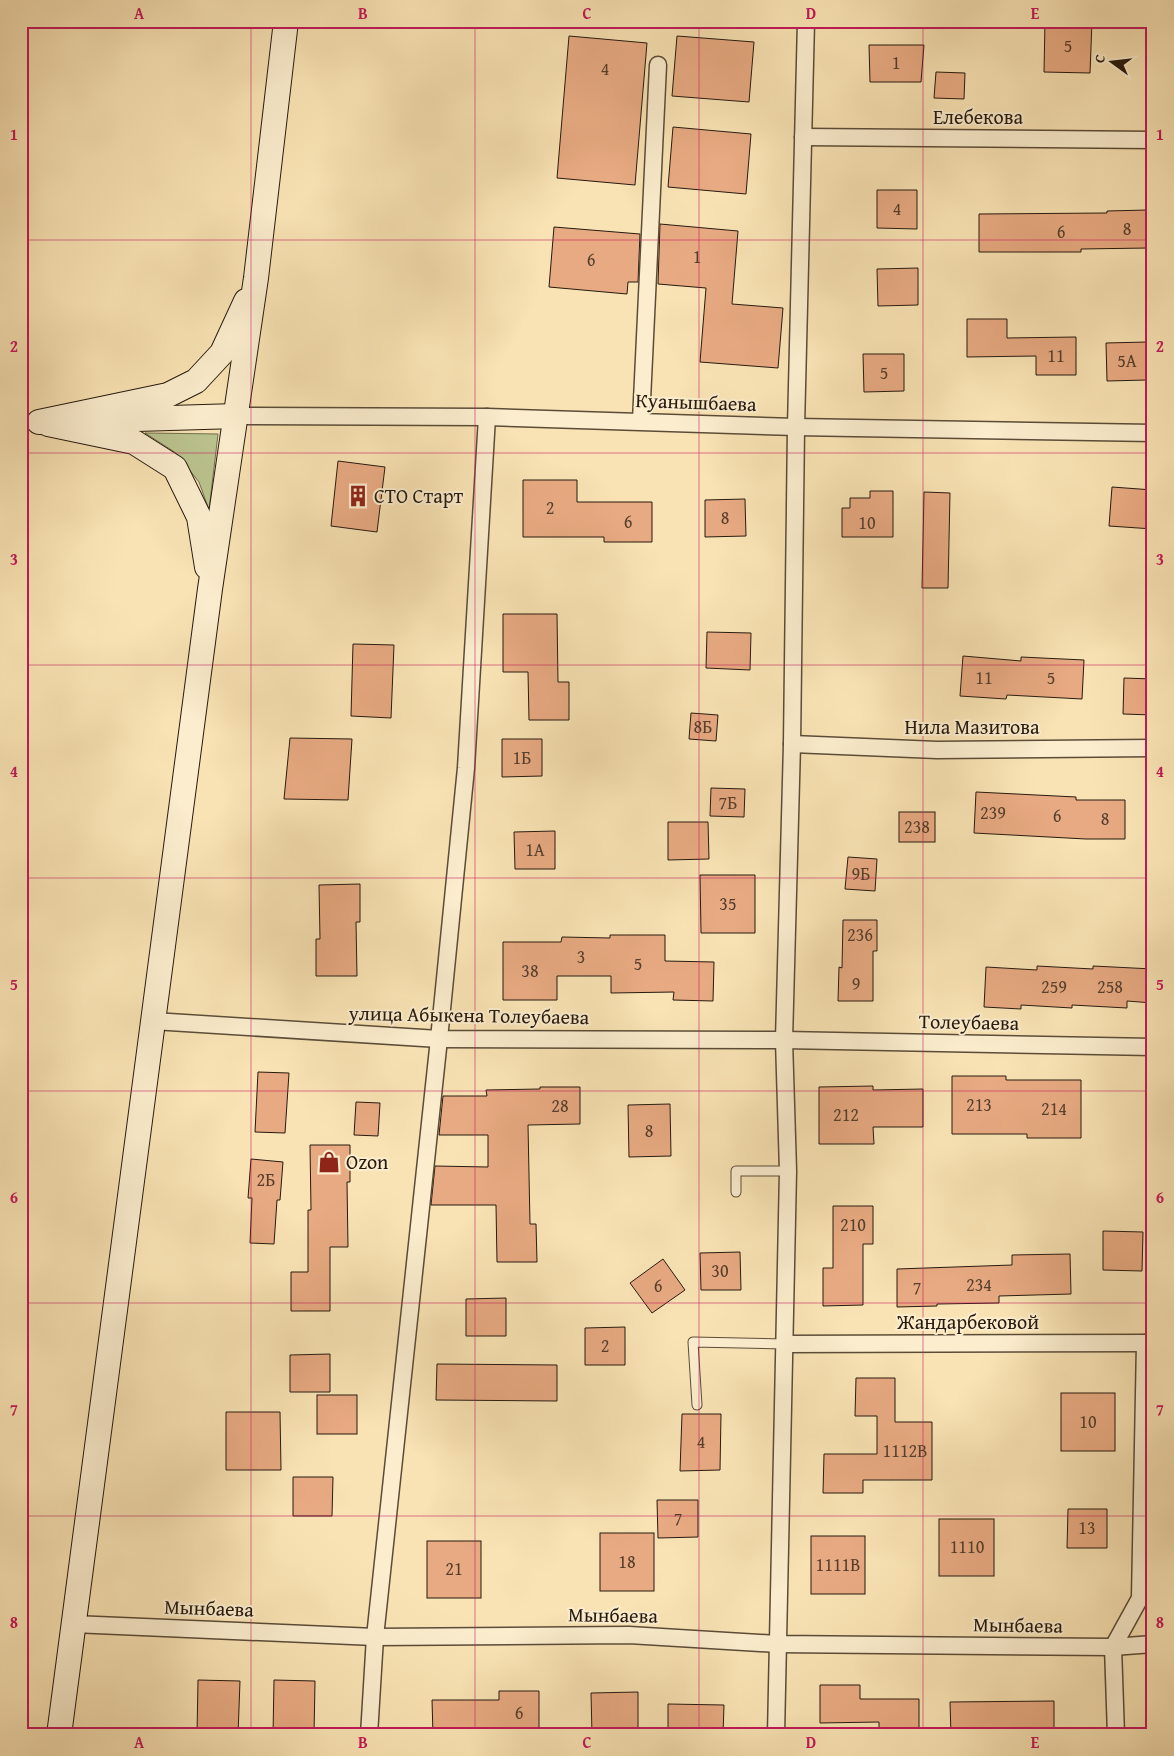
<svg xmlns="http://www.w3.org/2000/svg" width="1174" height="1756" viewBox="0 0 1174 1756" font-family="'Gentium Book Plus',serif">
<rect width="100%" height="100%" fill="#f9e3b4"/>
<filter id="stains"><feTurbulence type="fractalNoise" baseFrequency=".004" numOctaves="4"/><feColorMatrix values="0 0 0 0 .2 0 0 0 0 .09 0 0 0 0 .02 0 0 0 .5 -.17"/></filter>
<radialGradient id="worn" r=".72"><stop offset=".6" stop-color="#630" stop-opacity="0"/><stop offset="1" stop-color="#630" stop-opacity=".3"/></radialGradient>
<!-- green -->
<polygon fill="#bbc48f" stroke="#706f4f" points="145,433 218,434 209,510 199,482 176,453"/>
<!-- building -->
<g fill="#e8aa82" stroke="#261a0f">
<polygon points="1045,21 1092,21 1090,73 1044,72"/>
<polygon points="569,36 647,43 635,185 557,178"/>
<polygon points="677,36 754,42 749,102 672,96"/>
<polygon points="869,45 924,45 921,82 870,82"/>
<polygon points="936,72 965,73 964,99 934,98"/>
<polygon points="673,127 751,134 746,194 668,187"/>
<polygon points="877,190 917,190 917,229 877,228"/>
<polygon points="1147,210 1148,248 1081,249 1081,252 979,252 979,214 1107,213 1107,211"/>
<polygon points="660,224 738,231 732,304 783,308 778,368 700,362 706,288 658,284"/>
<polygon points="554,227 640,234 638,282 628,282 627,294 549,287"/>
<polygon points="918,268 918,305 878,306 877,269"/>
<polygon points="967,319 1007,319 1007,338 1076,337 1076,375 1036,375 1036,356 967,357"/>
<polygon points="1147,342 1147,380 1107,381 1106,343"/>
<polygon points="863,354 904,354 904,391 864,392"/>
<polygon points="338,461 385,467 377,532 331,526"/>
<polygon points="523,480 577,480 577,502 652,502 652,542 604,542 604,537 523,537"/>
<polygon points="1112,487 1153,490 1153,529 1109,526"/>
<polygon points="870,491 893,491 893,537 842,537 842,508 850,508 850,498 870,498"/>
<polygon points="924,492 950,493 948,588 922,588"/>
<polygon points="745,499 746,536 705,537 705,500"/>
<polygon points="503,614 557,614 558,682 569,682 569,720 529,720 528,672 503,672"/>
<polygon points="707,632 751,633 750,670 706,668"/>
<polygon points="353,644 394,645 391,718 351,716"/>
<polygon points="963,656 1021,661 1021,657 1084,660 1082,699 1007,695 1006,699 960,696"/>
<polygon points="1124,678 1153,679 1153,715 1123,714"/>
<polygon points="691,713 718,715 716,741 689,739"/>
<polygon points="290,738 352,739 348,800 284,799"/>
<polygon points="502,739 542,739 542,776 502,777"/>
<polygon points="711,788 745,789 744,817 710,816"/>
<polygon points="976,792 1076,797 1076,800 1125,800 1125,839 1086,839 974,833"/>
<rect x="899" y="812" width="36" height="30"/>
<polygon points="668,822 708,822 709,859 668,860"/>
<polygon points="555,831 555,869 515,869 514,832"/>
<polygon points="848,857 877,859 875,891 845,889"/>
<polygon points="700,875 755,875 755,933 701,933"/>
<polygon points="360,884 360,922 356,922 357,976 316,976 316,939 320,939 319,885"/>
<polygon points="843,920 877,920 877,951 873,951 873,1001 838,1001 839,967 842,968"/>
<polygon points="610,935 665,935 665,961 714,962 713,1001 673,1000 674,992 611,993 611,976 557,976 557,1000 503,1000 503,942 561,942 562,937 610,938"/>
<polygon points="1037,966 1093,969 1093,966 1153,969 1153,1003 1127,1001 1127,1008 1072,1005 1072,1008 1021,1005 1021,1009 984,1007 986,967 1037,970"/>
<polygon points="258,1072 289,1073 285,1133 255,1132"/>
<polygon points="952,1076 1006,1076 1006,1080 1081,1080 1081,1138 1027,1138 1027,1134 952,1134"/>
<polygon points="873,1086 873,1090 923,1089 923,1127 873,1127 874,1144 819,1144 819,1087"/>
<polygon points="540,1087 580,1087 580,1124 528,1125 530,1224 536,1224 537,1262 497,1262 496,1205 431,1205 435,1166 488,1167 488,1135 439,1135 443,1096 487,1096 486,1090 540,1089"/>
<polygon points="356,1102 380,1103 378,1136 354,1135"/>
<polygon points="670,1104 671,1156 629,1157 628,1105"/>
<polygon points="310,1145 350,1145 350,1182 347,1182 348,1247 330,1247 330,1311 291,1311 291,1272 308,1272 308,1210 311,1210"/>
<polygon points="251,1159 283,1162 280,1200 277,1200 274,1244 250,1243 252,1198 248,1198"/>
<polygon points="833,1206 873,1206 873,1244 863,1244 863,1305 823,1306 823,1268 833,1268"/>
<polygon points="1103,1231 1143,1232 1142,1271 1103,1270"/>
<polygon points="740,1252 741,1290 701,1290 700,1253"/>
<polygon points="1070,1254 1071,1294 999,1296 999,1303 937,1304 937,1306 897,1307 897,1269 1012,1265 1012,1255"/>
<polygon points="663,1259 685,1290 652,1313 630,1283"/>
<polygon points="506,1298 506,1336 466,1336 466,1299"/>
<polygon points="625,1327 625,1365 585,1365 585,1328"/>
<polygon points="330,1354 330,1392 290,1392 290,1355"/>
<polygon points="437,1364 557,1365 557,1401 436,1400"/>
<polygon points="856,1378 895,1378 895,1422 932,1422 932,1480 863,1480 863,1493 823,1493 824,1454 877,1454 877,1416 855,1416"/>
<rect x="1061" y="1393" width="54" height="58"/>
<rect x="317" y="1395" width="40" height="39"/>
<polygon points="226,1412 280,1412 281,1470 226,1470"/>
<polygon points="682,1414 721,1414 720,1470 680,1471"/>
<polygon points="293,1477 333,1477 332,1516 293,1516"/>
<polygon points="657,1500 698,1500 698,1537 658,1538"/>
<polygon points="1068,1509 1107,1509 1107,1548 1067,1548"/>
<rect x="939" y="1519" width="55" height="57"/>
<rect x="600" y="1533" width="54" height="58"/>
<rect x="811" y="1536" width="54" height="58"/>
<rect x="427" y="1541" width="54" height="57"/>
<polygon points="198,1680 240,1681 238,1735 197,1735"/>
<polygon points="274,1680 315,1681 314,1735 273,1735"/>
<polygon points="820,1685 860,1685 860,1699 919,1699 919,1735 879,1735 879,1722 820,1723"/>
<polygon points="499,1691 539,1691 539,1735 433,1735 432,1700 499,1700"/>
<polygon points="638,1692 638,1735 592,1735 591,1693"/>
<polygon points="1054,1701 1054,1735 951,1735 950,1702"/>
<polygon points="668,1704 724,1705 723,1735 668,1735"/>
</g>
<g fill="none" stroke-linecap="round" stroke-linejoin="round">
<!-- service casing -->
<g stroke="#5b4c38" stroke-width="11">
<g id="service">
<polyline points="736,1192 736,1171 788,1171"/>
<polyline points="697,1405 693,1342 784,1344"/>
</g>
</g>
<!-- minor casing -->
<g stroke="#5b4c38" stroke-width="19">
<g id="minor">
<polyline points="803,137 1153,140"/>
<polyline points="237,416 487,417 796,427 1153,433"/>
<polyline points="641,421 658,65"/>
<polyline points="792,744 937,750 1153,748"/>
<polyline points="153,1021 439,1039 784,1040 1153,1047"/>
<polyline points="784,1344 1153,1343"/>
<polyline points="73,1624 375,1637 629,1635 777,1644 1113,1647 1153,1644"/>
<polyline points="369,1735 375,1637 439,1039 466,768 487,417"/>
<polyline points="776,1735 788,1171 784,1040 792,744 796,427 806,21"/>
<polyline points="1116,1735 1113,1647 1140,1598 1145,1343"/>
</g>
</g>
<!-- secondary casing -->
<g stroke="#261a0f" stroke-width="26">
<g id="secondary">
<polyline points="103,420 237,416"/>
<polyline points="39,422 168,395 196,381 222,353 246,301"/>
<polyline points="48,424 134,442 175,468 199,517 207,567"/>
<polyline points="59,1735 210,589 256,278 286,21"/>
</g>
</g>
<!-- service -->
<use href="#service" stroke="#fbedce" stroke-width="9"/>
<!-- minor -->
<use href="#minor" stroke="#fbedce" stroke-width="16"/>
<!-- secondary -->
<use href="#secondary" stroke="#fbedce" stroke-width="24"/>
</g>
<!-- grid -->
<path fill="none" stroke="#c2185b" stroke-width="1" stroke-opacity="0.55" d="M251,21V1735M475,21V1735M699,21V1735M923,21V1735M21,240H1153M21,453H1153M21,665H1153M21,878H1153M21,1091H1153M21,1303H1153M21,1516H1153"/>
<!-- icons -->
<defs>
<g id="building-bare" transform="scale(1.725)"><path d="M-4-6H4V6H1V3H-1V6H-4ZM-2.5-4.3h1.7v1.8h-1.7ZM.8-4.3h1.7v1.8H.8ZM-2.5-1h1.7V.8h-1.7ZM.8-1h1.7V.8H.8Z" fill="#8f2418" stroke="#fbedce" stroke-width="2.5" paint-order="stroke"/></g>
<g id="shop-bare" transform="scale(1.725)"><path d="M-5-2.5h2.3a2.7 3.5 0 0 1 5.4 0H5L5.5 6h-11ZM-1.5-2.5h3a1.5 2.3 0 0 0-3 0Z" fill="#8f2418" stroke="#fbedce" stroke-width="2.5" paint-order="stroke"/></g>
</defs>
<g fill-rule="evenodd">
<use href="#building-bare" x="358" y="496"/>
<use href="#shop-bare" x="329" y="1162"/>
</g>
<g text-anchor="middle" stroke-width="4" stroke-linejoin="round" paint-order="stroke">
<!-- number labels -->
<g font-size="18" fill="#563e2c">
<text x="1068" y="52">5</text>
<text x="896" y="69">1</text>
<text x="605" y="75">4</text>
<text x="897" y="215">4</text>
<text x="1127" y="235">8</text>
<text x="1061" y="238">6</text>
<text x="697" y="263">1</text>
<text x="591" y="266">6</text>
<text x="1056" y="362">11</text>
<text x="1127" y="367">5А</text>
<text x="884" y="379">5</text>
<text x="550" y="514">2</text>
<text x="725" y="524">8</text>
<text x="628" y="528">6</text>
<text x="867" y="529">10</text>
<text x="984" y="684">11</text>
<text x="1051" y="684">5</text>
<text x="703" y="733">8Б</text>
<text x="522" y="764">1Б</text>
<text x="728" y="809">7Б</text>
<text x="993" y="819">239</text>
<text x="1057" y="822">6</text>
<text x="1105" y="825">8</text>
<text x="917" y="833">238</text>
<text x="535" y="856">1А</text>
<text x="861" y="880">9Б</text>
<text x="728" y="910">35</text>
<text x="860" y="941">236</text>
<text x="581" y="963">3</text>
<text x="638" y="970">5</text>
<text x="530" y="977">38</text>
<text x="856" y="990">9</text>
<text x="1054" y="993">259</text>
<text x="1110" y="993">258</text>
<text x="979" y="1111">213</text>
<text x="560" y="1112">28</text>
<text x="1054" y="1115">214</text>
<text x="846" y="1121">212</text>
<text x="649" y="1137">8</text>
<text x="266" y="1186">2Б</text>
<text x="853" y="1231">210</text>
<text x="720" y="1277">30</text>
<text x="979" y="1291">234</text>
<text x="658" y="1292">6</text>
<text x="917" y="1294">7</text>
<text x="605" y="1352">2</text>
<text x="1088" y="1428">10</text>
<text x="701" y="1448">4</text>
<text x="905" y="1457">1112В</text>
<text x="678" y="1525">7</text>
<text x="1087" y="1534">13</text>
<text x="967" y="1553">1110</text>
<text x="627" y="1568">18</text>
<text x="838" y="1571">1111В</text>
<text x="454" y="1575">21</text>
<text x="519" y="1719">6</text>
</g>
<!-- street labels -->
<g font-size="20" fill="#261a0f" stroke="#fbedce">
<text x="978" y="124">Елебекова</text>
<text transform="translate(696 402) rotate(2)" y="7">Куанышбаева</text>
<text x="972" y="734">Нила Мазитова</text>
<text transform="translate(469 1015) rotate(1)" y="7">улица Абыкена Толеубаева</text>
<text transform="translate(969 1022) rotate(1)" y="7">Толеубаева</text>
<text x="968" y="1329">Жандарбековой</text>
<text transform="translate(209 1608) rotate(2)" y="7">Мынбаева</text>
<text transform="translate(613 1615) rotate(1)" y="7">Мынбаева</text>
<text transform="translate(1018 1625) rotate(1)" y="7">Мынбаева</text>
</g>
<!-- poi labels -->
<g font-size="20" fill="#261a0f" stroke="#fbedce" text-anchor="start">
<text x="374" y="503">СТО Старт</text>
<text x="346" y="1169">Ozon</text>
</g>
</g>
<!-- margin -->
<rect width="1174" height="1756" fill="none" stroke="#f9e3b4" stroke-width="55"/>
<!-- north arrow -->
<g transform="translate(1112 62) rotate(285)" stroke="#fbedce" stroke-width="4" paint-order="stroke">
<path d="M0-4L9 19L0 12L-9 19Z" fill="#261a0f"/>
<text y="-8" font-size="14" font-weight="bold" text-anchor="middle" fill="#261a0f">С</text>
</g>
<rect x="28" y="28" width="1118" height="1700" fill="none" stroke="#c2185b" stroke-width="2"/>
<g font-size="16" text-anchor="middle" font-weight="bold" fill="#c2185b">
<text x="139" y="19">A</text>
<text x="363" y="19">B</text>
<text x="587" y="19">C</text>
<text x="811" y="19">D</text>
<text x="1035" y="19">E</text>
<text x="14" y="140">1</text>
<text x="1160" y="140">1</text>
<text x="14" y="352">2</text>
<text x="1160" y="352">2</text>
<text x="14" y="565">3</text>
<text x="1160" y="565">3</text>
<text x="14" y="777">4</text>
<text x="1160" y="777">4</text>
<text x="14" y="990">5</text>
<text x="1160" y="990">5</text>
<text x="14" y="1203">6</text>
<text x="1160" y="1203">6</text>
<text x="14" y="1415">7</text>
<text x="1160" y="1415">7</text>
<text x="14" y="1628">8</text>
<text x="1160" y="1628">8</text>
<text x="139" y="1748">A</text>
<text x="363" y="1748">B</text>
<text x="587" y="1748">C</text>
<text x="811" y="1748">D</text>
<text x="1035" y="1748">E</text>
</g>
<rect width="100%" height="100%" filter="url(#stains)"/>
<rect width="100%" height="100%" fill="url(#worn)"/>
</svg>
